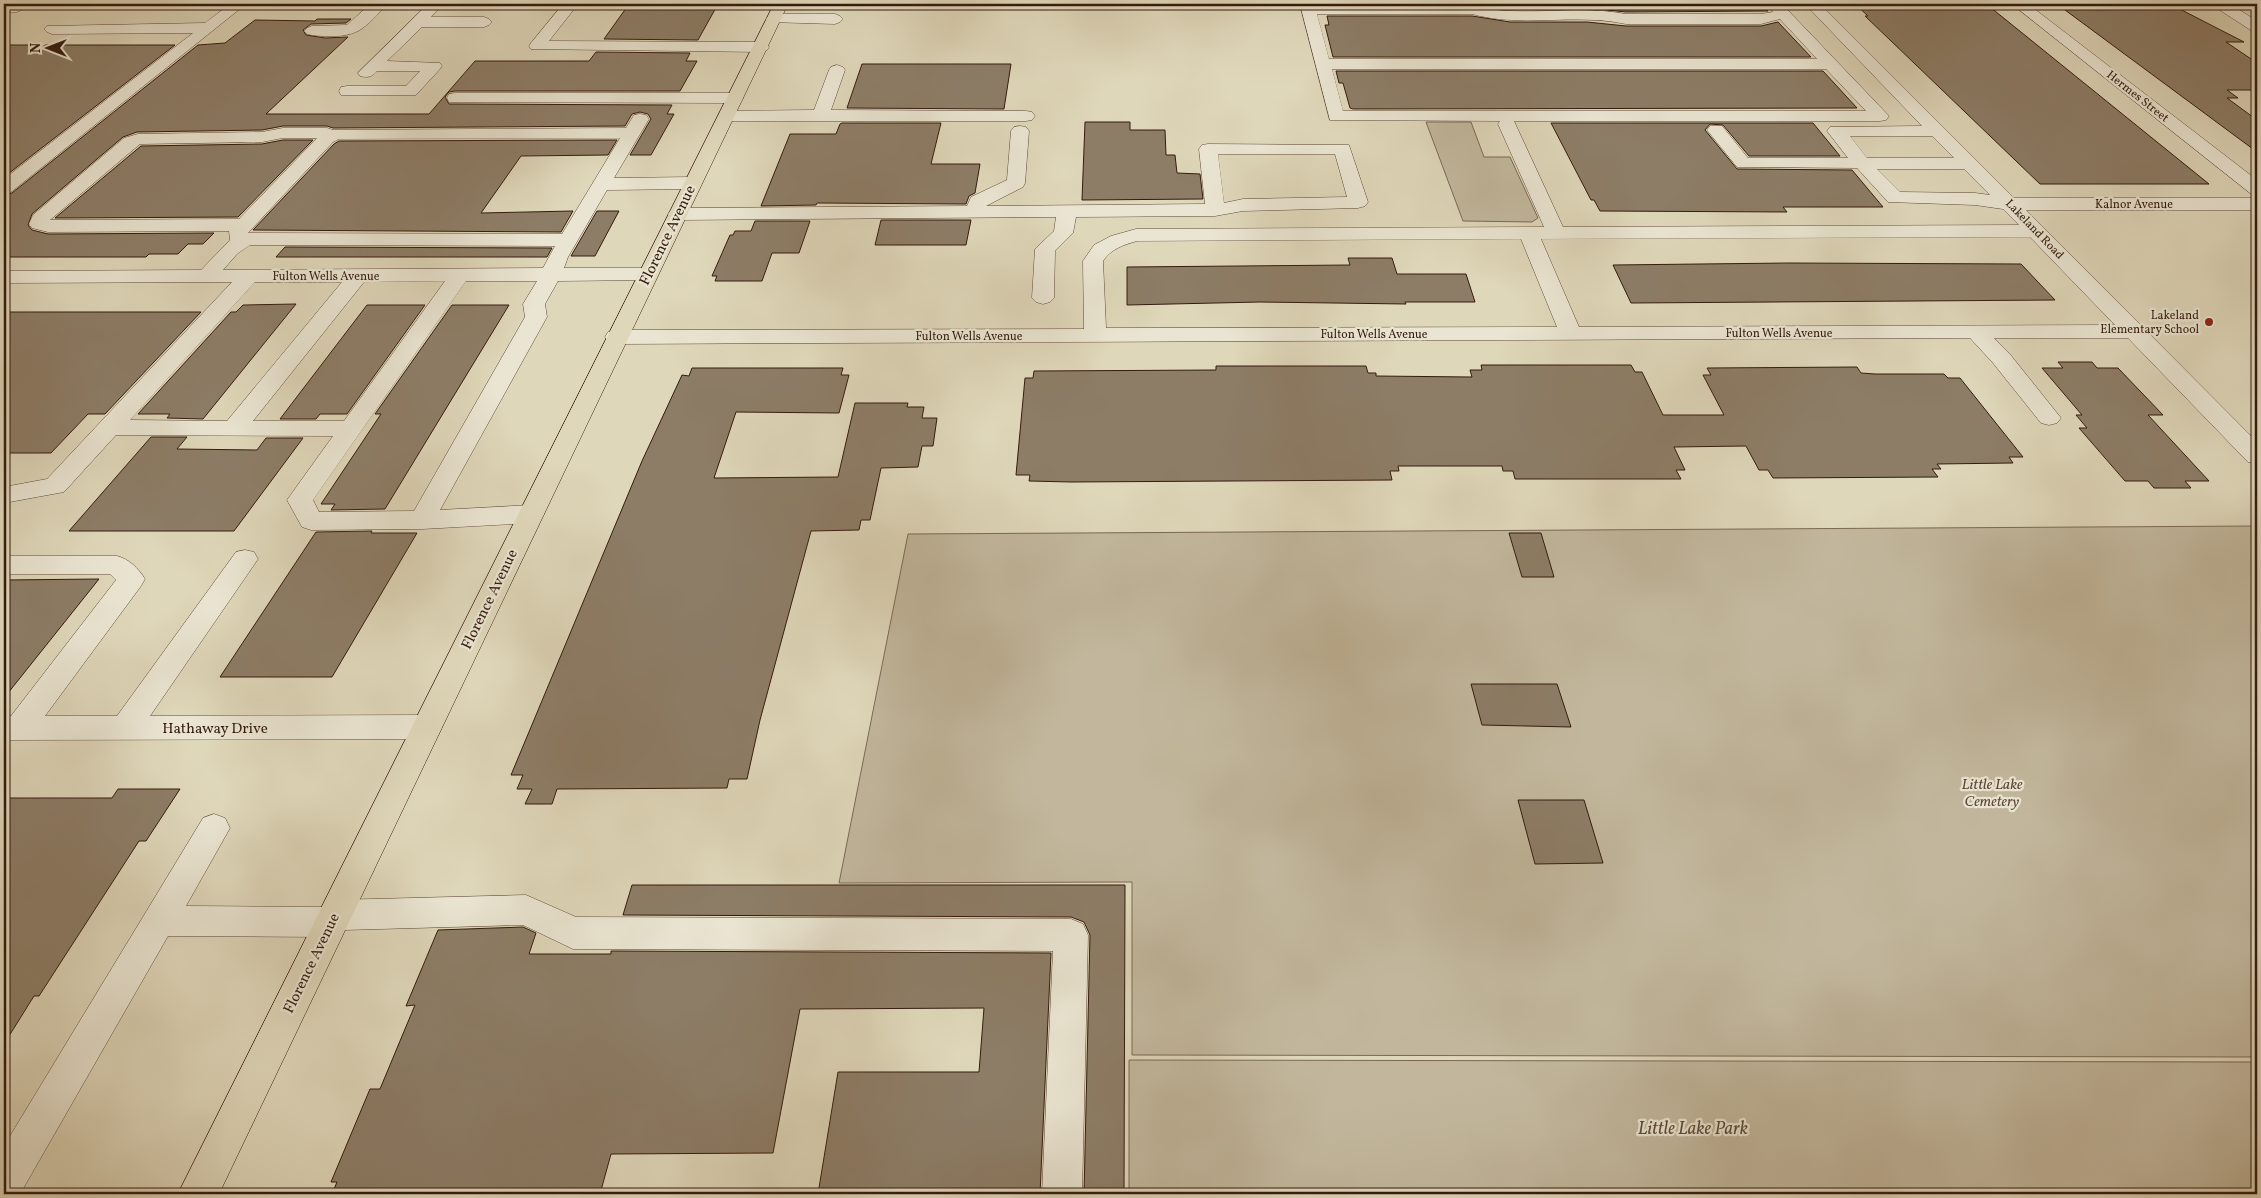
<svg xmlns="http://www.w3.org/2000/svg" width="2261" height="1198" viewBox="0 0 2261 1198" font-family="Vollkorn,serif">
<rect width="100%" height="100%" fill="#dfd7ba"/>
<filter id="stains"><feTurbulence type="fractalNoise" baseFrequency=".004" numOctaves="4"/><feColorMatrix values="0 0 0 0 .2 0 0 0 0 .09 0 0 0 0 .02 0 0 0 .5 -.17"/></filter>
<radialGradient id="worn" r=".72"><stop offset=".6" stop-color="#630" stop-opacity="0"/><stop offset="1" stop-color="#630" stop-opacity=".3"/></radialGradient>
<!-- green -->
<g fill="#c2b79d" stroke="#7b6956">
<polygon points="1426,122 1471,122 1484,157 1510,157 1538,218 1532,222 1463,221"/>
<polygon points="2257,526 2257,1057 1132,1055 1132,882 839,883 908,534"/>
<polygon points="1129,1060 2257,1062 2257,1194 1129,1194"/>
</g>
<!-- building -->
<g fill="#8d7d67" stroke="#341b0e">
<polygon points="629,4 718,4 698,40 604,39"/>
<polygon points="1323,4 1761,4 1768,11 1626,12 1588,8 1510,9 1472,4"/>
<polygon points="1855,4 1982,4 1990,7 2209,184 2040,184 1865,16 1868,16"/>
<polygon points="2062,4 2170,4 2244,42 2226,42 2257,63 2257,90 2227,90 2238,98 2227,98 2257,120 2257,152 2061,7 2066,7"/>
<polygon points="1327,16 1472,16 1510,22 1587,22 1626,26 1761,26 1778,22 1811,57 1333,57 1325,25 1329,25"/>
<polygon points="317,19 351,19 346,23 311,24 303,30 306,35 325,38 348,37 266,114 429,114 475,61 589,61 596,52 690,53 686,61 697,61 680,91 455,91 449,92 445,97 449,104 672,105 667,114 674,114 651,155 630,155 651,119 648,114 640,112 632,114 625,126 333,128 327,126 283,126 262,130 137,132 123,137 32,214 28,225 32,230 48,234 214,233 203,244 188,244 178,254 149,254 146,257 4,257 4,196 12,193 198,45 225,43 255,20 315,21"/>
<polygon points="4,45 175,45 4,177"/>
<polygon points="862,64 1011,64 1004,109 847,108"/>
<polygon points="1336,71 1823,71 1857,108 1353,109 1350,108 1343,83 1339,83"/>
<polygon points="1085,122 1130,122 1130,130 1165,130 1166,155 1175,155 1177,173 1200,174 1203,199 1082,200"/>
<polygon points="842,123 941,123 931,164 980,164 975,193 969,196 966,204 817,203 816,205 761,206 790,134 836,134 840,124"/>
<polygon points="1551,123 1813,123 1840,156 1749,156 1723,125 1710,124 1705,130 1737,169 1852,170 1883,207 1783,207 1787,212 1600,211 1594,200 1591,200"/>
<polygon points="283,140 313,140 238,217 55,218 141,146 262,144"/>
<polygon points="617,140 608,155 521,156 481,213 573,211 561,232 253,230 334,144 339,141"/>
<polygon points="597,211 619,211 595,256 571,256"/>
<polygon points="881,220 971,220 966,245 875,245"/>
<polygon points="755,221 810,221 799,253 772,253 762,281 715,281 717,276 712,276 730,235 733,235 735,231 751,231"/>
<polygon points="285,247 552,248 547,257 276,257"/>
<polygon points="1348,258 1392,258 1397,274 1466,274 1475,302 1405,302 1406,304 1260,302 1127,305 1127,267 1350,265"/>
<polygon points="1789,263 2021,264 2055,300 1631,303 1613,265"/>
<polygon points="296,304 203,419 167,418 170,414 138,414 231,312 236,312 243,305"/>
<polygon points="367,305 425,305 347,414 320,414 316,419 280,419"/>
<polygon points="452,305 509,305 385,509 331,510 335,504 321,504 381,414 375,414"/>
<polygon points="4,312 201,312 105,414 88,414 51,453 4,453"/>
<polygon points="2058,362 2092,362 2097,368 2118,368 2163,415 2148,415 2209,481 2185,481 2191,488 2154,488 2148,481 2125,481 2079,428 2087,428 2076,415 2082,415 2042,368 2063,368"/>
<polygon points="1481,365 1631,365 1635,372 1642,372 1663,415 1724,415 1703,375 1711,375 1707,368 1857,367 1861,373 1875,374 1944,374 1948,378 1960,378 2023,457 2009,457 2013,463 1937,464 1941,469 1932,469 1938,477 1773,478 1768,470 1759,470 1746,446 1674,447 1685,470 1676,470 1681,479 1515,479 1513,471 1503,471 1502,466 1398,466 1399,471 1390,471 1392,480 1071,482 1029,481 1030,475 1016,475 1025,378 1033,378 1034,371 1216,370 1216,366 1366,366 1368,373 1376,373 1376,376 1472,377 1470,370 1482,370"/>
<polygon points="692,368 843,368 841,375 849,375 839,413 736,412 714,478 838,477 855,403 908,403 907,407 924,407 922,418 937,418 933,446 922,446 918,467 881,468 870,520 861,520 859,530 811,531 760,720 747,779 729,779 727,788 557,789 552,804 525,804 532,789 517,789 523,775 511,775 642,461 682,375 689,376"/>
<polygon points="151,437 187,437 177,449 257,450 266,438 303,438 234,531 69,531"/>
<polygon points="372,531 371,533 417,533 332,677 220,677 316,532"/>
<polygon points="1509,533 1541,533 1554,577 1522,577"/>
<polygon points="99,579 4,698 4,580"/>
<polygon points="1471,684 1557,684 1571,727 1482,725"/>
<polygon points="118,789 180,789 146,841 139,841 39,996 34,996 4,1044 4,798 112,798"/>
<polygon points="1518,800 1584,800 1603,863 1535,864"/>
<polygon points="632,885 1125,885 1124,1194 1084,1194 1090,935 1084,922 1071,917 623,915"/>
<polygon points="523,927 536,933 529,954 611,954 611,951 1051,953 1040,1194 818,1194 838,1072 979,1072 984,1008 800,1009 773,1153 611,1154 600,1194 484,1194 486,1189 369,1190 367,1194 332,1194 337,1182 331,1182 370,1089 380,1089 415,1005 406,1006 438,930"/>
</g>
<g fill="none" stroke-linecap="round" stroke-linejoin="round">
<!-- minor casing -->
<g stroke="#5f4a39" stroke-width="1">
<g id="minor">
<path d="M10,4H27C23,11 15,14 7,12L5,9Z"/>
<polygon points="230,4 246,4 11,192 4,194 4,179 193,33 52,34 47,32 44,29 47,26 205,23"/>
<path d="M370,4H386C380,13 367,26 358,31C346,38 319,37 307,34L304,31L307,28L312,26L347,25Z"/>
<path d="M428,4H443L431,17H484L489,19L492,22L489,25L484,27H422L387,61L440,63L442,66L440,69L416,95H341L339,91L341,87L347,86H406L420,71H377C372,77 368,78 360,76L358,73Z"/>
<polygon points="563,4 578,4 549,41 761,42 767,44 769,47 767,50 761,52 531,49 529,46 531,43"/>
<path d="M1300,4H1314L1315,6H1472C1522,18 1575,4 1626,14H1761L1773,12L1767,4H1782L1889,116L1886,120L1880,121H1514L1563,227L2019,225L2003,209L1975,205L1888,202L1857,168L1737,167L1707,130L1710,126H1722L1748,158H1848L1827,131L1830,127L1922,126L1805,4H1820L2014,198H2257V210H2026L2257,442V464L2248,462L2128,338H1994L2009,353L2061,418L2057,423L2049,425L2041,423L1993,363L1970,338L616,344L608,342L605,337L608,332L616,330L1084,329L1083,261L1094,245L1111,236L1136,229L1544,227L1498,124L1500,121L1330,120ZM1317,14H1472C1522,28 1575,13 1626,24H1761L1780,19L1817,59H1329ZM1332,69H1826L1866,111H1343ZM1850,136H1932L1954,158H1867ZM1877,169H1964L1990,195L1975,193L1900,192ZM2030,237L2115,325L1579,327L1541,239ZM1521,239L1557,327L1106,328L1103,261C1111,249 1123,245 1137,241Z"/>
<polygon points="2012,4 2028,4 2257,180 2257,195 2250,193"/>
<polygon points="2213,4 2230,4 2257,21 2257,33 2252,31 2215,7"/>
<polygon points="774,14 835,14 840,16 843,19 840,22 835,24 769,22 766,19 769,16"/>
<polygon points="837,65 843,67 845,70 831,110 1026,111 1032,112 1035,116 1032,120 1026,121 727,121 721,120 718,116 721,112 727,111 814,110 829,70 831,67"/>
<polygon points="455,93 735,93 741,94 743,98 741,102 735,103 449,102 447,98 449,94"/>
<path d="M640,114L646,115L649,119L614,178L693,177L700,179L702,183L700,187L693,189L607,190L568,257L564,268H648L655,270L658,274L655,278L648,280L558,281L545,304L547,317L440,510L531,505L540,508L544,514L540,520L531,523L422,529L311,530L302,527L287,500L333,436L116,435L64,492L4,503V487L47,479L232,282L4,283V271L201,270L230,240L229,231L48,232L32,228L29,224L33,215L124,138L138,134L262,132L283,128H327L333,130L626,128L634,115ZM283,138H317L239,219L50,220L140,144L262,142ZM620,138L562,234L248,233L333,142L339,139ZM250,245L555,246L543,268L223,270L237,254ZM445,281L344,421H253L364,282ZM466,281H537L523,304L525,317L414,511L319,512L313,500ZM255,282H342L227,421L130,420Z"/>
<path d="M1020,126L1026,127L1029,131L1025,183L1023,187L986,206L1205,204L1199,149L1202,145L1208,144L1349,145L1368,202L1365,206L1358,208L1243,211L1215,216L1076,217L1073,233L1055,251L1054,298L1050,302L1043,304L1036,302L1032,298L1035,249L1054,231L1056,217L678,220L671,218L668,214L671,210L678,208L967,206L971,197L1007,180L1011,131L1014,127ZM1218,154H1335L1347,197L1243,199L1224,203Z"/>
<path d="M245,550L254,552L258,559L150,716L427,715L438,719L442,727L438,735L427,739L4,740V716H11L116,580L110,574H4V556H117C129,559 138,568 145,579L141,586L45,716H117L236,552Z"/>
<polygon points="214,814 225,818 230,828 186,906 322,907 335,900 526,895 576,917 1071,919 1083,924 1088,935 1082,1194 1042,1194 1053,951 573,949 523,925 344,930 343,933 331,937 168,936 20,1194 4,1194 4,1146 203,818"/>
</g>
</g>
<!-- major casing -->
<g stroke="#341b0e" stroke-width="1">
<polygon id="major" points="774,4 788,4 219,1194 178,1194"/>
</g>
<!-- minor -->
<use href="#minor" fill="#eae5d2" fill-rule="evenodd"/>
<!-- major -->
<use href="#major" fill="#dfd7ba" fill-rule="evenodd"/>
</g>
<!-- markers -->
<circle fill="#8f2418" stroke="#eae5d2" stroke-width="2" cx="2209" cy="322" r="5"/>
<g text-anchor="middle" stroke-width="4.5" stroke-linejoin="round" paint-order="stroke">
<!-- far-street labels -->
<g font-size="12" fill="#341b0e" stroke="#eae5d2">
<text transform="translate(2138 96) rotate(38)" y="4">Hermes Street</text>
<text x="2134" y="208">Kalnor Avenue</text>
<text transform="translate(2035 229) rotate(46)" y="4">Lakeland Road</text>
<text x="326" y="280">Fulton Wells Avenue</text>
<text x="1779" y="337">Fulton Wells Avenue</text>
<text x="1374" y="338">Fulton Wells Avenue</text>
<text x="969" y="340">Fulton Wells Avenue</text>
</g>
<!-- far-poi labels -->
<g font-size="12" fill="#341b0e" stroke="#eae5d2" text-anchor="end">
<text x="2199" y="319">Lakeland<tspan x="2199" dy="14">Elementary School</tspan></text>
</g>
<!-- street labels -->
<g font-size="15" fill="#341b0e" stroke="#eae5d2">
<text transform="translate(667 235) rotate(-64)" y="5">Florence Avenue</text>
<text transform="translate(489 599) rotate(-64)" y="5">Florence Avenue</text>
<text x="215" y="733">Hathaway Drive</text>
<text transform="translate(311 963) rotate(-64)" y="5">Florence Avenue</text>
</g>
<!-- park labels -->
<g font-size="15" font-style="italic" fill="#5f4a39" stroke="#eae5d2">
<text x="1992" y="789">Little Lake<tspan x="1992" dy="17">Cemetery</tspan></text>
</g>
<!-- near-park labels -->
<g font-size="18" font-style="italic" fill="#5f4a39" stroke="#eae5d2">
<text x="1693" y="1134">Little Lake Park</text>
</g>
</g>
<!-- margin -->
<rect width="2261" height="1198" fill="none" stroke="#dfd7ba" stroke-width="20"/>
<rect x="5" y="5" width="2251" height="1188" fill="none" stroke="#341b0e" stroke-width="2.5"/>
<rect x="10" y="10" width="2241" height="1178" fill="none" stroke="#341b0e"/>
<!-- north arrow -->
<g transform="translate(48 48) rotate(270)" stroke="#eae5d2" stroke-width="4" paint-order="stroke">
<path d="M0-4L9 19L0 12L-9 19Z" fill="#341b0e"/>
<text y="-8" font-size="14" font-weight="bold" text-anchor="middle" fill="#341b0e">N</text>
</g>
<rect width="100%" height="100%" filter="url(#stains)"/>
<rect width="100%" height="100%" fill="url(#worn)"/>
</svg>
